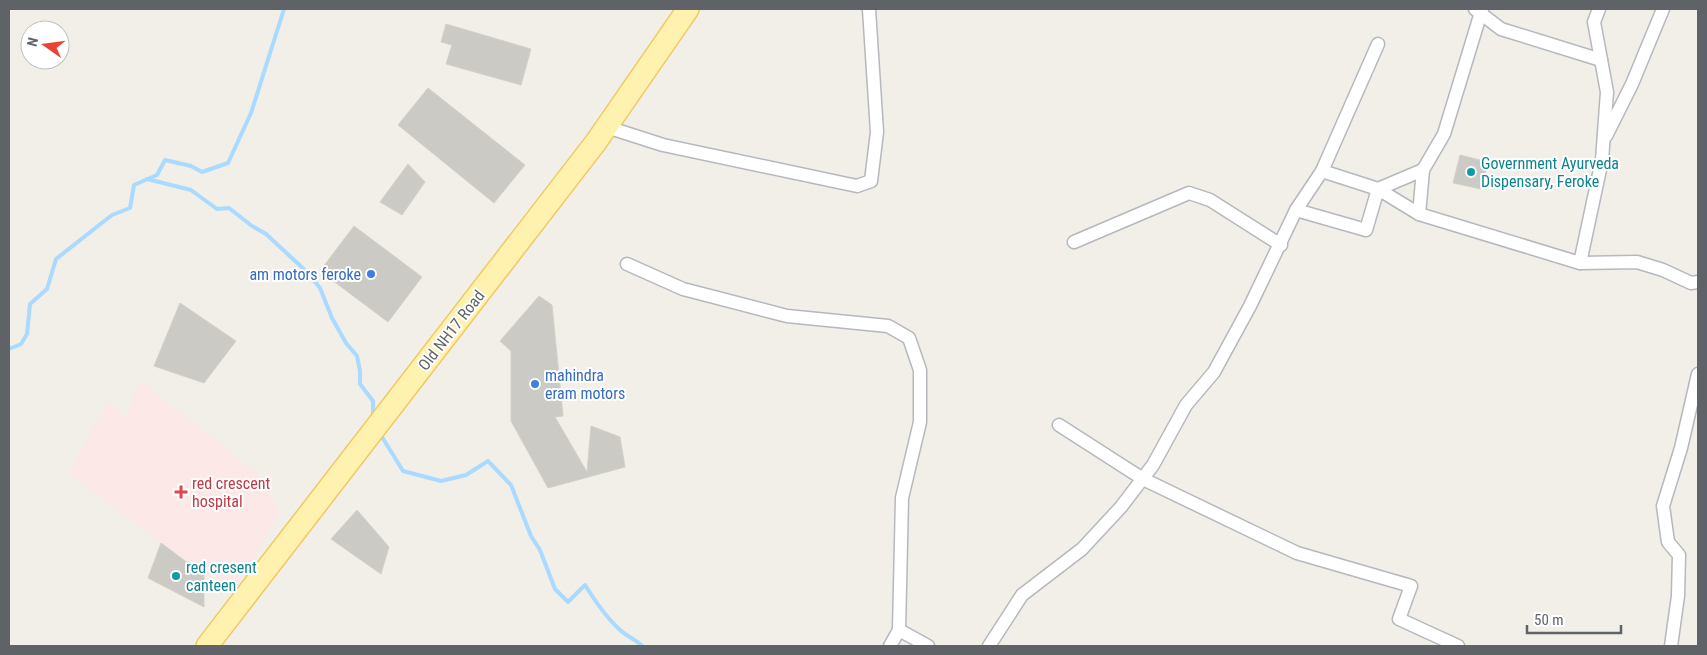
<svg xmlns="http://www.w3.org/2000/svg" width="1707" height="655" viewBox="0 0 1707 655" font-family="'Roboto Condensed',sans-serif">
<rect width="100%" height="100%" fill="#f1efe8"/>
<!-- medical -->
<polygon fill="#fce8e6" points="139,380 262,477 279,513 231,595 68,474 108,401 126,418"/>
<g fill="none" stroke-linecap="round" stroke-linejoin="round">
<!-- stream -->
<g stroke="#aadaff" stroke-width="4">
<polyline points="147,179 191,190 217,209 229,208 252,226 266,234 307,272 320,288 332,318 346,343 357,356 360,371 360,384 373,401 373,417"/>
<polyline points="9,349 21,344 27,334 30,304 47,289 56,259 112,215 130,208 134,185 157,175 165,160 191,166 202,172 228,163 251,113 284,9"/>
<path d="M382,437L403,471L441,481L466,475L488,461L511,485L531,536L540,550L555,589L568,602L585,585C595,601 605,616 619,629C626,636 635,639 642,646"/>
</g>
</g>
<!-- building -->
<g fill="#cccac5" stroke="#d6d1c6">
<polygon points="446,24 531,49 521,85 446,64 452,45 441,42"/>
<polygon points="428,88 525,165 494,203 398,125"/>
<polygon points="1460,155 1488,162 1481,189 1453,183"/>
<polygon points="408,164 425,182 402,215 380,202"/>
<polygon points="354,226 422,277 388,322 320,271"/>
<polygon points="539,296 552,305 563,416 555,417 587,472 591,426 620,437 625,467 548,488 511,421 511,351 500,341"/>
<polygon points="180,303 236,341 204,383 154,366"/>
<polygon points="357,510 389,547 381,574 331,539"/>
<polygon points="161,543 204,575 204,607 148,578"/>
</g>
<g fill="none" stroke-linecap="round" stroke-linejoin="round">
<!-- street casing -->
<g stroke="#b5b8bc" stroke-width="15">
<g id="street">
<polyline points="1475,9 1501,29 1601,60"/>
<polyline points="607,127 663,145 857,186 871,181 877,132 869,9"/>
<polyline points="1606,136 1632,84 1663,9"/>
<polyline points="1322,171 1378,44"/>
<polyline points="1296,210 1322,171 1378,189 1423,170"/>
<polyline points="1419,214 1423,170 1444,134 1482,9"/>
<polyline points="1074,242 1189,193 1210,200 1281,245"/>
<polyline points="1580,263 1637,262 1663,270 1691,283 1698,282"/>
<polyline points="627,264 683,289 787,316 888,326 909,338 920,370 920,422 902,498 899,630"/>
<polyline points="1059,425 1143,479 1297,553 1411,586 1399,619 1458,646"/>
<polyline points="890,646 899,630 928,646"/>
<polyline points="989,646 1022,595 1082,549 1121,507 1153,465 1186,405 1214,372 1250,306 1296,210 1366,230 1378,189 1419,214 1580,263 1602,160 1607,92 1594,22 1599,9"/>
<polyline points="1671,646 1678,596 1679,555 1668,542 1663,506 1681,448 1698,374"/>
</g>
</g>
<!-- primary casing -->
<g stroke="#f2c960" stroke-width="24">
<polyline id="primary" points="207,646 596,142 688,9"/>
</g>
<!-- street -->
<use href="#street" stroke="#fff" stroke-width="12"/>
<!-- primary -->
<use href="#primary" stroke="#fff2af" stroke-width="21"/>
</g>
<!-- markers -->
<g fill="#0f9aa8" stroke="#fff" stroke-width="2">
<circle cx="1471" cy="172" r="5"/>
<circle cx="176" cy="576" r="5"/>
</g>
<g fill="#3f7fe0" stroke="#fff" stroke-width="2">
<circle cx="371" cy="274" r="5"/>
<circle cx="535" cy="384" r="5"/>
</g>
<path fill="#e0444e" stroke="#fff" stroke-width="2" d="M178.5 484.5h5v5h5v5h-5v5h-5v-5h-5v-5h5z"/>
<g text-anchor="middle" stroke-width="4" stroke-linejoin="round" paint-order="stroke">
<!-- culture labels -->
<g font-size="16" fill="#0d838f" stroke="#fff" text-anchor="start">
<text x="1481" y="169">Government Ayurveda<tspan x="1481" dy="18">Dispensary, Feroke</tspan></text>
<text x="186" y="573">red cresent<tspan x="186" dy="18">canteen</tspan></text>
</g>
<!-- shop labels -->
<g font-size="16" fill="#366cbe" stroke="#fff" text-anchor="end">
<text x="361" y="280">am motors feroke</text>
<text x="545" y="381" text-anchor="start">mahindra<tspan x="545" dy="18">eram motors</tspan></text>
</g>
<!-- street labels -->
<g font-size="16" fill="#5f6368" stroke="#fff">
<text transform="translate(451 330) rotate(-52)" y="6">Old NH17 Road</text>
</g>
<!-- health labels -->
<g font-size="16" fill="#be3a42" stroke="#fff" text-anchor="start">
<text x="192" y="489">red crescent<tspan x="192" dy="18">hospital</tspan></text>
</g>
</g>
<!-- border -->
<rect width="1707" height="655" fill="none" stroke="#5f6368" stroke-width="20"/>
<!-- north arrow -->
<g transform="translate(45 45) rotate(284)"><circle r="24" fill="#ffffff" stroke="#bfc1c3"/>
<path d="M0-4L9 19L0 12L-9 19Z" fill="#ea4335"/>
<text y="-8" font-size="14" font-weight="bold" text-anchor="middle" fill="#5f6368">N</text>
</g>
<!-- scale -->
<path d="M1527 625v8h94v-8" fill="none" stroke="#5f6368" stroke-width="2.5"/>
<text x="1534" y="625" font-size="15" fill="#5f6368" stroke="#ffffff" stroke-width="4" paint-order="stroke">50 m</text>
</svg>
